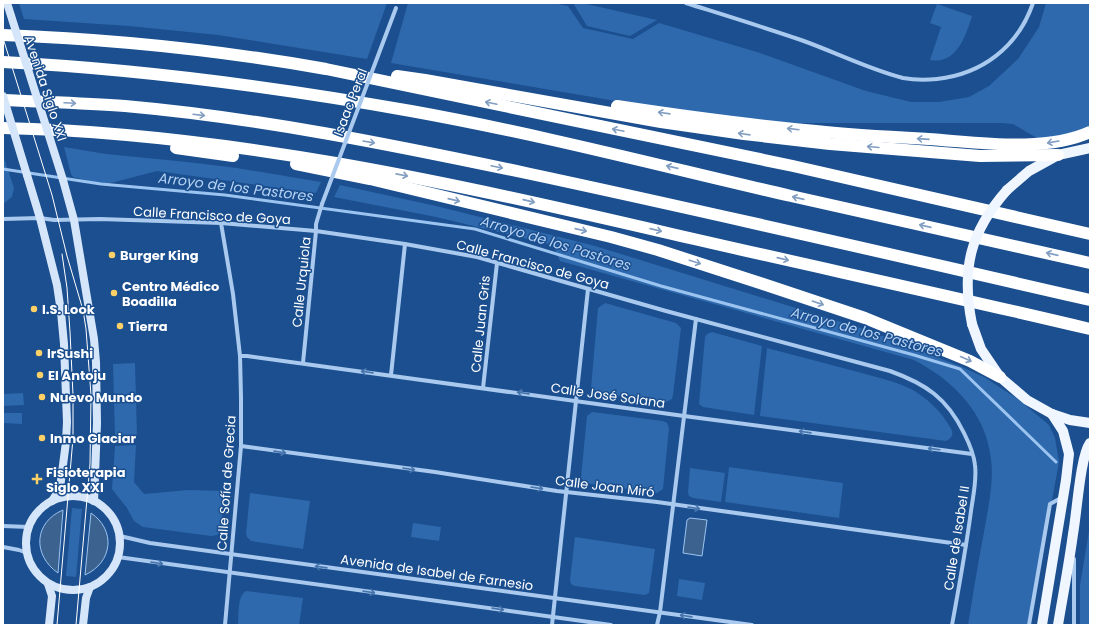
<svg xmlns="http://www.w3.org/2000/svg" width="1093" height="628" viewBox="0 0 1093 628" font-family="Poppins,sans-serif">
<rect width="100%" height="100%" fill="#1b4f8f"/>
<!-- green -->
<g fill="#2e69ad">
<polygon points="19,3 387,3 367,59 218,35 129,26 24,19"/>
<polygon points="408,3 553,3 568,6 583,28 633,39 659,23 757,52 866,91 911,102 939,102 969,97 989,86 1018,59 1039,27 1046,3 1090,3 1090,127 1042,141 1013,124 1002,123 766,123 675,111 391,63"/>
<polygon points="573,3 582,3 657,20 630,36 587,26"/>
<path d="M937,4L972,16C966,35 957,65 930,60L941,27L930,23Z"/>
<polygon points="64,147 106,154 187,162 237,168 321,182 316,193 157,171 107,184 101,184 73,177 71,174"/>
<polygon points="3,155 14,188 12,197 3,204"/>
<path d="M340,185L436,206L595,246L867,330L962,367L984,377L1019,400L1049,425L1055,438L1059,462L1029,625H968C973,594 978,563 984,532C988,508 994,483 991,459C986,413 954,381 914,360L560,261L553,245L436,217L334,197Z"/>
<polygon points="605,303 676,323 681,328 673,395 672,399 666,402 596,393 591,388 598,308"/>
<polygon points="712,332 762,346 754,415 703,407 699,404 705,337 707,334"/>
<path d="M767,348C797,356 828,364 858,372C876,377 895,381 911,389C927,398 941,411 950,427C954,433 953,438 946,441L760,416Z"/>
<polygon points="135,363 137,436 115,437 113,364"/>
<polygon points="23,393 24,405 3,406 3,394"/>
<polygon points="592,412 663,421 667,423 669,428 663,489 657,493 584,483 581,477 587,416"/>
<polygon points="3,413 22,413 22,424 3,423"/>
<polygon points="136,445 134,482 144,494 188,490 224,491 221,530 217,535 211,536 143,527 134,521 127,508 112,489 115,446"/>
<polygon points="729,467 843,483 839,518 725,502"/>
<polygon points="690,468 725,473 721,502 693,498 689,496 688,492"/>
<polygon points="250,493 310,501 303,549 251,541 247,537 246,534"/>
<polygon points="72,508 82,509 76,577 66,576"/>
<polygon points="413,523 441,527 439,541 411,537"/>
<polygon points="1090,525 1090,625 1080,625 1080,585"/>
<polygon points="575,537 655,549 649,593 645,595 575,586 571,584 570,580"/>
<polygon points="679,579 705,583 702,600 677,596"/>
<path d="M246,591L303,598L299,625H238C239,615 237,596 246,591Z"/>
</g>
<!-- water -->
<g fill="#3c6290" stroke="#9cc4f0">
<path d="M63,510L58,573C32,555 34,522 63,510Z"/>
<path d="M91,513C116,530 113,562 85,575Z"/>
<polygon points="690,518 707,520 702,556 683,553 687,520"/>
</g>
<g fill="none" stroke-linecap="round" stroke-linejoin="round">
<!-- stream -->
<polyline stroke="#9cc4f0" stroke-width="3" points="3,169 101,184 225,195 475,229 661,286 914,355 960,369 1056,462"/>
<!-- street -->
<g stroke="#a9c9ee" stroke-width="4">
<path d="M686,3C724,15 763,27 801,40C835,52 868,69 903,78C914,80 926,80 937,79C982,74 1018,47 1033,3"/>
<path d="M3,219L40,218L54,220L100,219L221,223L316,231L405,244L477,257L666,311L890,371C926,384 947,398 964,433C969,443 974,455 975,465C977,480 973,496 971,511C966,549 959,587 952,625"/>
<polyline points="221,223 233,294 240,356 241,397 241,446 225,625"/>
<polyline points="240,356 247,356 684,416 972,454"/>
<polyline points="303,363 316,231 316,224 322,204"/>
<polyline points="391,375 405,244"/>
<polyline points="483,388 497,263"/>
<polyline points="241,446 435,472 557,491 657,502 966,545"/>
<polyline points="3,526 29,527"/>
<polyline points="120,536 150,543 752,625"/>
<polyline points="3,547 19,550 27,553"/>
<polyline points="118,557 611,625"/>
<polyline points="1074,559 1074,625"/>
<polyline points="552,625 588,289"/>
<polyline points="657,625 660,612 696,319"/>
<polyline points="1029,625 1050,504 1061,498"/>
</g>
<!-- secondary -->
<g stroke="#d6e6fa" stroke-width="8">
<polyline points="27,175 40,218 57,285 61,312 64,344 67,422 66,442 60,488 52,501"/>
<polyline points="63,180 74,220 94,339 96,362 97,423 94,501"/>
<circle cx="73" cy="543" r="47"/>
<polyline points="48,584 52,596 49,625"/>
<polyline points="83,625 86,598 90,587"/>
</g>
<!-- primary -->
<g stroke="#f0f6ff" stroke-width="10">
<polyline points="1007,190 1029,171 1058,155 1090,148"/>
<polyline points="972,324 981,349 1000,377 1027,400 1052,414 1070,420 1090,423"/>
<polyline points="1042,625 1066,480 1069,454 1063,431 1052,414"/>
<path d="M1058,625C1063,595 1069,564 1073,534C1077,513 1080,457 1090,443"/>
</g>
<!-- highway -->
<g stroke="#fff" stroke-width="12">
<path d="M3,35C111,39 219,50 326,69L793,166L1090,234"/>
<path d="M3,62C140,69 276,87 411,111C539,134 665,167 791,196C891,219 991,240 1090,263"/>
<polyline points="397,76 425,80 661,122 744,134 830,144 980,156 1058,155"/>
<path d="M3,100C44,102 85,103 125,106C260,118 393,145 526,173C714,213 902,257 1090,300"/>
<path d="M617,106C683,116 749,125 816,131C853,135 891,137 928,139C977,142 1044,153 1090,132"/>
<path d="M3,128C230,133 452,183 672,234C811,266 951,296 1090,329"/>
<polyline points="176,148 233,156"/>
<polyline points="296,164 370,179 611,237 658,250 760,283 865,318 970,361 1000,377"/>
</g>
<!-- tram -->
<g stroke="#fff" stroke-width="1">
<polyline points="3,38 52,195 67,256 83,310 86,329 91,395 90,464 76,625"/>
<polyline points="57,625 73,438 73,395 70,332 67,288 62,254"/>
</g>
<!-- street-bridge -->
<polyline stroke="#a9c9ee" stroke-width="4" points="322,204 396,8"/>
<!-- secondary-bridge -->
<g stroke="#d6e6fa" stroke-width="8">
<polyline points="7,3 63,180"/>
<polyline points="3,96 27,175"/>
</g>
<!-- primary-bridge -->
<path stroke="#f0f6ff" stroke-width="10" d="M972,324C961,269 970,232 1007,190"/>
</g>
<!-- one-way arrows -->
<defs><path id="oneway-shaft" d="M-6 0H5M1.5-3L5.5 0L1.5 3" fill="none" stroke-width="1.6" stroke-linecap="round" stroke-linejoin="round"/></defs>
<g stroke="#829ec1">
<use href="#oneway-shaft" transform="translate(70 103) rotate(3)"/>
<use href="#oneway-shaft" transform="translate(491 103) rotate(-168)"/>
<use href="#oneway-shaft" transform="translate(664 113) rotate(-172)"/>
<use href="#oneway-shaft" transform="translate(199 115) rotate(7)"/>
<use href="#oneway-shaft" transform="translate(793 129) rotate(-173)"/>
<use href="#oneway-shaft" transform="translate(618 130) rotate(-168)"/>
<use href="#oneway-shaft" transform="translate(744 134) rotate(-172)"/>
<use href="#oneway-shaft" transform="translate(923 139) rotate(-176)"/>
<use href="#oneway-shaft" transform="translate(369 142) rotate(10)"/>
<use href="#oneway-shaft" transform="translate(1053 142) rotate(170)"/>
<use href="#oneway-shaft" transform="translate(873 147) rotate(-175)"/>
<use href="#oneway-shaft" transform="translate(497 167) rotate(12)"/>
<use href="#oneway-shaft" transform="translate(672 167) rotate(-167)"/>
<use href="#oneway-shaft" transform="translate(402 175) rotate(11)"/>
<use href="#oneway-shaft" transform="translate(798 198) rotate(-167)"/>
<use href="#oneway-shaft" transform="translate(454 200) rotate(13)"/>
<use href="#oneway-shaft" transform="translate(529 201) rotate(13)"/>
<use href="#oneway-shaft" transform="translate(925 226) rotate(-167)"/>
<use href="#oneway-shaft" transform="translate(581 230) rotate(13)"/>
<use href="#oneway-shaft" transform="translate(656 230) rotate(13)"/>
<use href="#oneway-shaft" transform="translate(1052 254) rotate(-167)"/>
<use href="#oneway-shaft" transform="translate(783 259) rotate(13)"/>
<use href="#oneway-shaft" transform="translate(695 262) rotate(18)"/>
<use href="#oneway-shaft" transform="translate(818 303) rotate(19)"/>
<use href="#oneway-shaft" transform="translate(966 359) rotate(24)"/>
</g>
<g stroke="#4674ac">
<use href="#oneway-shaft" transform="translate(367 372) rotate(-172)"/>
<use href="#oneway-shaft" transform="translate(523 393) rotate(-172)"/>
<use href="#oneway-shaft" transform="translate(805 432) rotate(-172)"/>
<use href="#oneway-shaft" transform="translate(934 449) rotate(-173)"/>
<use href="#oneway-shaft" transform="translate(280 452) rotate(8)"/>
<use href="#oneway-shaft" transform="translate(409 469) rotate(8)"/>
<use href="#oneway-shaft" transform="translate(537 488) rotate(9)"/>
<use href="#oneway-shaft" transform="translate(694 508) rotate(8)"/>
<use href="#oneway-shaft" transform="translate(157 563) rotate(8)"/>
<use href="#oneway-shaft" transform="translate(321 567) rotate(-172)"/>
<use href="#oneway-shaft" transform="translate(369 592) rotate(8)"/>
<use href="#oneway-shaft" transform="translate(498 609) rotate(8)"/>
<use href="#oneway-shaft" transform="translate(686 616) rotate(-172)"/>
</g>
<!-- markers -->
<g fill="#ffd166" stroke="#1b4f8f" stroke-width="1.5">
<circle cx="112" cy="255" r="4"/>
<circle cx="114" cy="293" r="4"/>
<circle cx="34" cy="309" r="4"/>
<circle cx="120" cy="326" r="4"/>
<circle cx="39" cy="353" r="4"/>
<circle cx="40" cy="375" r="4"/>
<circle cx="42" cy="397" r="4"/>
<circle cx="42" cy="438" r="4"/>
<path d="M35 473h4v4h4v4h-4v4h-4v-4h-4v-4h4z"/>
</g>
<g text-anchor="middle" stroke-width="3" stroke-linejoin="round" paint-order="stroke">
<!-- street labels -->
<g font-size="13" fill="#fff" stroke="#1b4f8f">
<text transform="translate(46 88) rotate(72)" y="5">Avenida Siglo XXI</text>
<text transform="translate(350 102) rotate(-69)" y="5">Isaac Peral</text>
<text transform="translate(212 215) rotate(3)" y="5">Calle Francisco de Goya</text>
<text transform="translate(533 264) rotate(15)" y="5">Calle Francisco de Goya</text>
<text transform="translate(301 282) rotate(-84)" y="5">Calle Urquiola</text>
<text transform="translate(480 324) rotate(-84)" y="5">Calle Juan Gris</text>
<text transform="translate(608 395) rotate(8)" y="5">Calle José Solana</text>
<text transform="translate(226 483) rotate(-86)" y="5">Calle Sofía de Grecia</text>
<text transform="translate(605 486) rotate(7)" y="5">Calle Joan Miró</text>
<text transform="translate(956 538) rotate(-81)" y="5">Calle de Isabel II</text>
<text transform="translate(437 572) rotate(8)" y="5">Avenida de Isabel de Farnesio</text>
</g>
<!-- poi labels -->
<g font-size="13" font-weight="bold" fill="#fff" stroke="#1b4f8f" text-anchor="start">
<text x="120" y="260">Burger King</text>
<text x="122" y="291">Centro Médico<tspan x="122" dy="15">Boadilla</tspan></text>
<text x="42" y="314">I.S. Look</text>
<text x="128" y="331">Tierra</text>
<text x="47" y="358">IrSushi</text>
<text x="48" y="380">El Antoju</text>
<text x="50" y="402">Nuevo Mundo</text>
<text x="50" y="443">Inmo Glaciar</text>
<text x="46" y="477">Fisioterapia<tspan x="46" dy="15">Siglo XXI</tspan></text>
</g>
<!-- water labels -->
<g font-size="14" font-style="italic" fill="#b5d3f5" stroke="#1b4f8f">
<text transform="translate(236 187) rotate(7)" y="5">Arroyo de los Pastores</text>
<text transform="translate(556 243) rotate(17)" y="5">Arroyo de los Pastores</text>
<text transform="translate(867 332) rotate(15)" y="5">Arroyo de los Pastores</text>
</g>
</g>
<!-- border -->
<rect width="1093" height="628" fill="none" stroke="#ffffff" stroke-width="8"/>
</svg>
